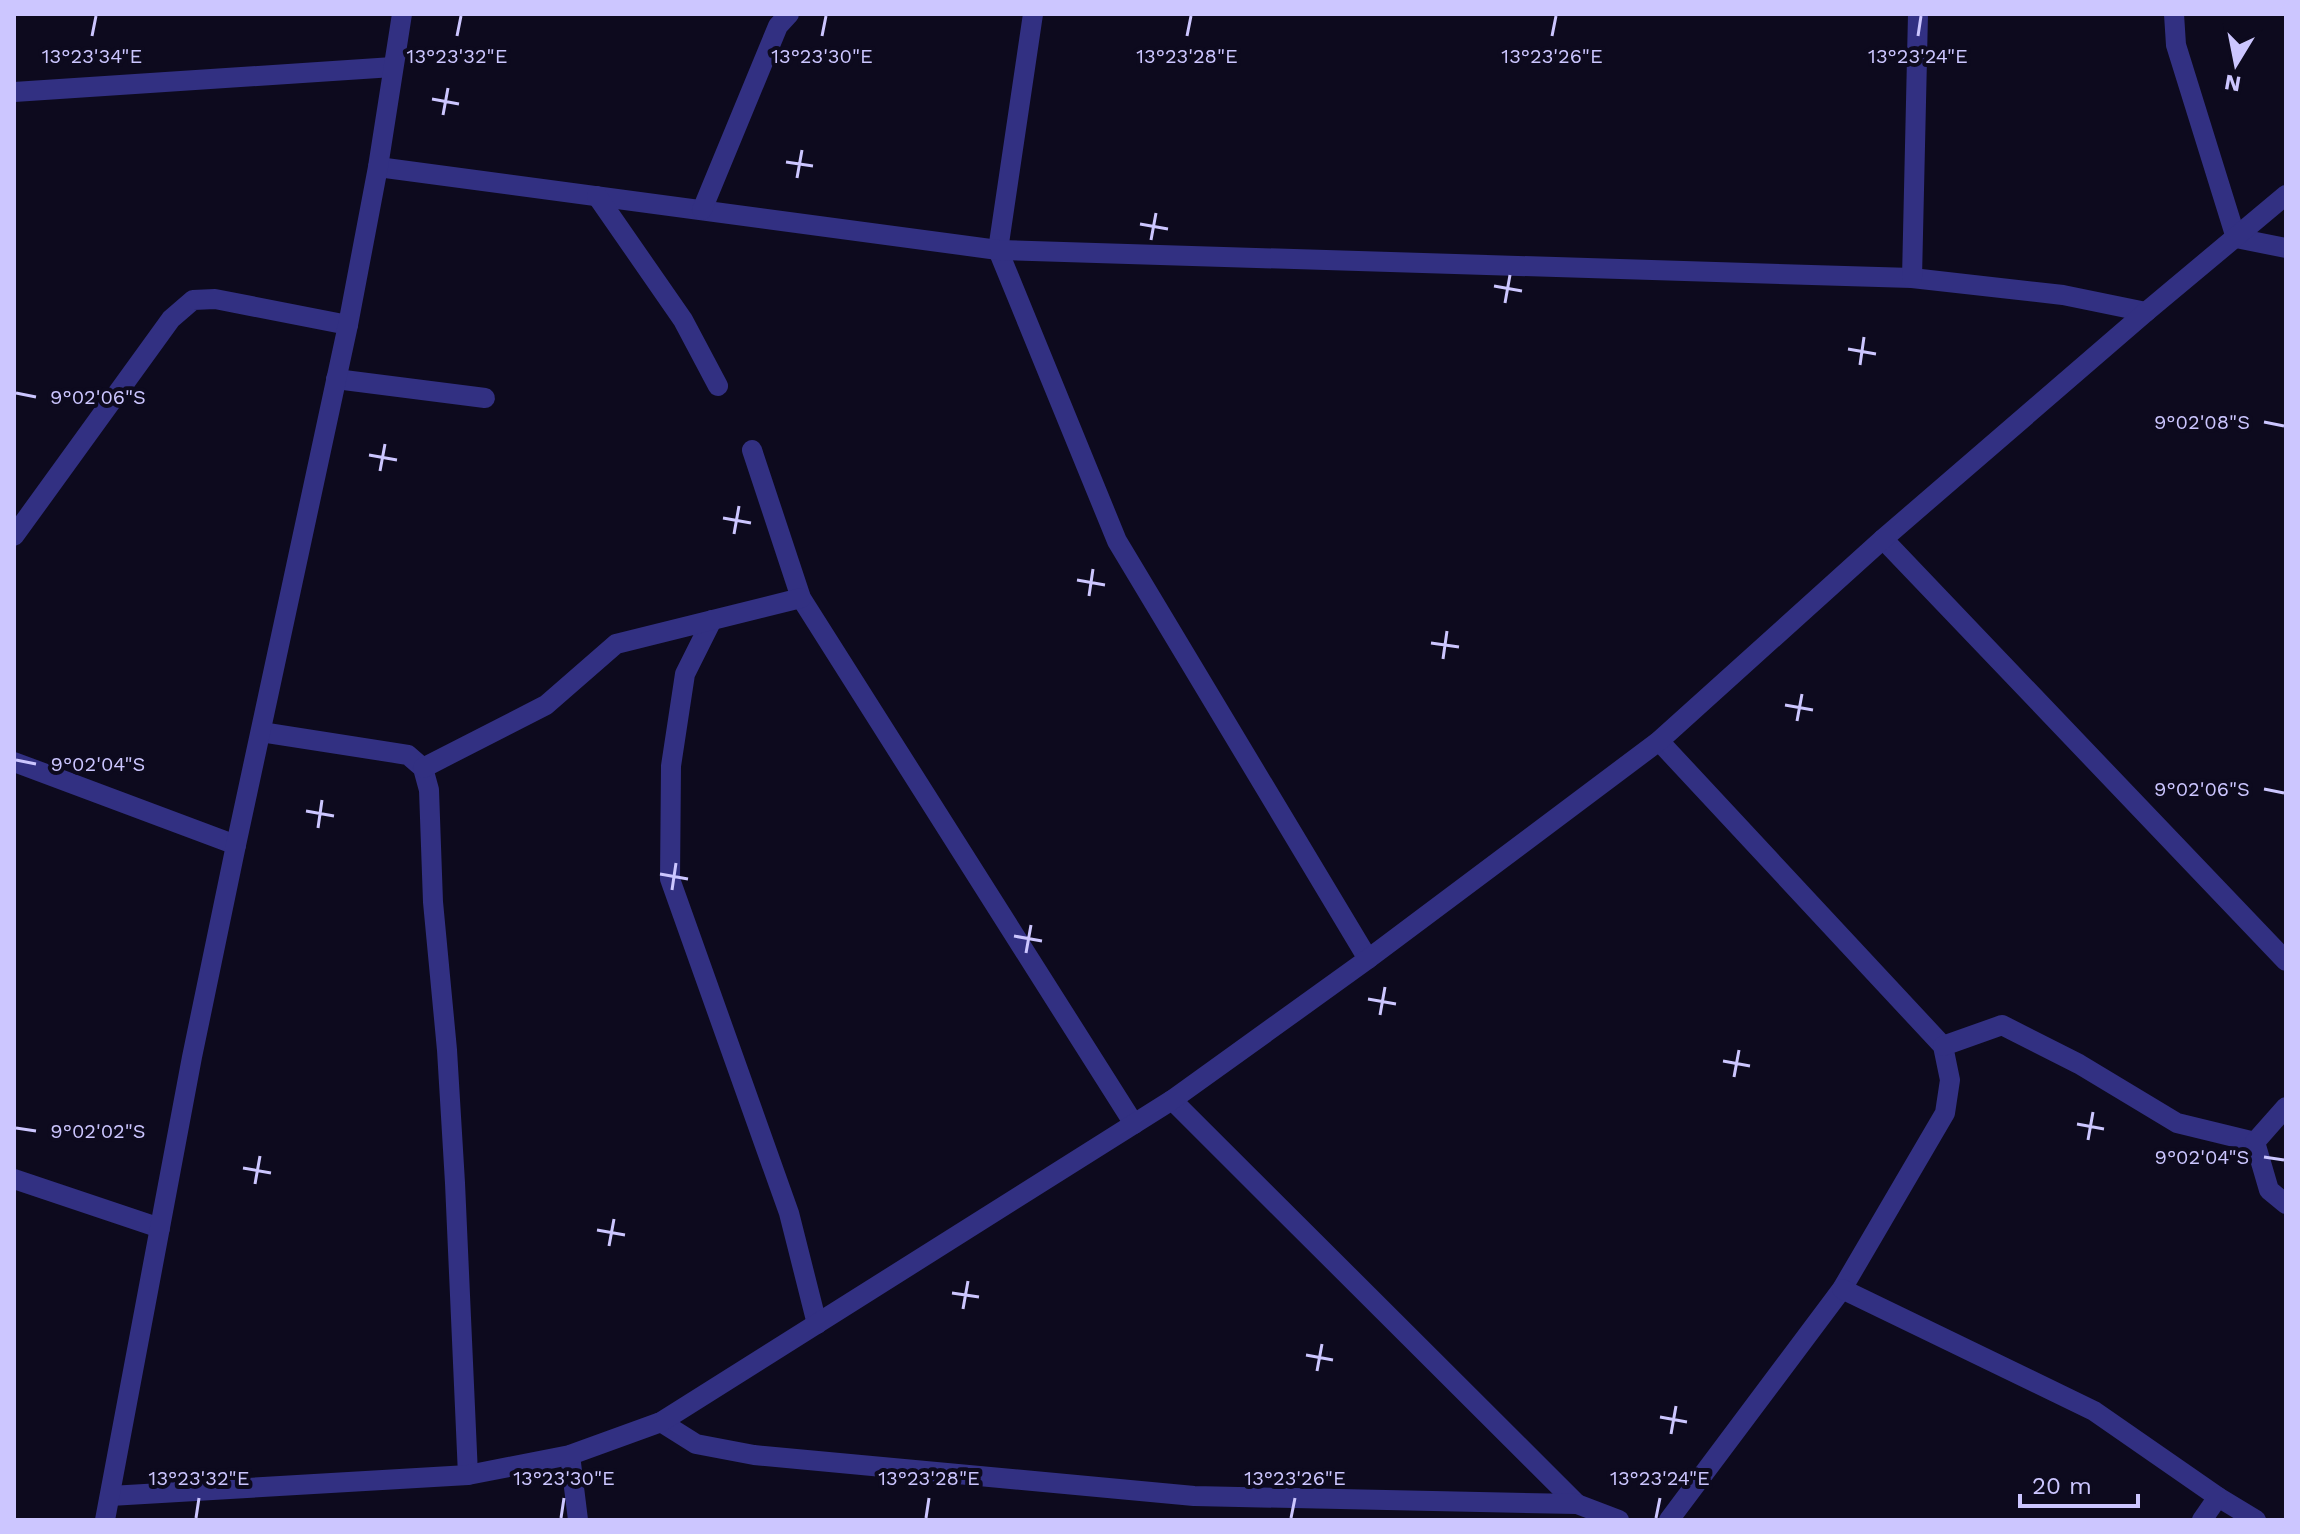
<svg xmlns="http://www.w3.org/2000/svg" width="2300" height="1534" viewBox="0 0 2300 1534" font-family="'Work Sans',sans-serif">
<rect width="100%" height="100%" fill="#0d0a1e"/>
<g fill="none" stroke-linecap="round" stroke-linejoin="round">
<!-- minor -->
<g stroke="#323082" stroke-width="20">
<polyline points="1033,14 998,250 1117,541 1368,959"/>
<polyline points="2174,14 2176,45 2236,238"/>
<polyline points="14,92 393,67"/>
<polyline points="378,167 998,250 1912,278 2063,295 2146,312"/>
<polyline points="597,196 683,320 718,386"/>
<polyline points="702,210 778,26 789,14"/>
<polyline points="2236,238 2286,248"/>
<polyline points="1912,278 1918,14"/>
<polyline points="336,379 485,398"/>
<polyline points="752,450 801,598 1134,1124"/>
<polyline points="14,536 171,319 193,300 215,299 348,325"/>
<polyline points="1883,539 2286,961"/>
<polyline points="712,620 685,674 671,766 670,879 789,1213 817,1324"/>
<polyline points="261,732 408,755 423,768 429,790 433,902 447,1050 455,1183 468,1475"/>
<polyline points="1659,741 1943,1046 1950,1080 1945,1113 1842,1289 1669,1520"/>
<polyline points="14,762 236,845"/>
<polyline points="423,768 546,705 616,644 801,598"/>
<polyline points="1943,1046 2002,1025 2079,1064 2177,1123 2255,1142"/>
<polyline points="1172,1100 1577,1504"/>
<polyline points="2286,1107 2255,1142 2269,1190 2286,1204"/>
<polyline points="14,1179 160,1228"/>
<polyline points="1842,1289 2094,1411 2218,1497 2256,1520"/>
<polyline points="661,1422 696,1444 754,1455 1194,1496 1577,1504 1619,1520"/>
<polyline points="570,1455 578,1520"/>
<polyline points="110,1496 468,1475 570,1455 661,1422 1172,1100 1368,959 1659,741 1883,539 2146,312 2286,195"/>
<polyline points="105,1520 192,1057 236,845 348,325 378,167 402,14"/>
<polyline points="2202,1520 2218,1497"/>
</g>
</g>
<!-- ticks -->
<path fill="none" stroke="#ccc6ff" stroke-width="3" d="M92,36L96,16M457,36L461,16M822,36L826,16M1187,36L1191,16M1552,36L1556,16M1918,36L1921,16M432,99L459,104M443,115L448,88M786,162L813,166M797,178L802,150M1140,224L1168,229M1151,240L1156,213M1494,286L1522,291M1505,303L1510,275M1848,349L1876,354M1860,365L1864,337M16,393L36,397M2264,422L2284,426M369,455L397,460M380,471L385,444M723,518L751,523M734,534L739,506M1077,580L1105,585M1089,596L1093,569M1431,643L1459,647M1443,659L1447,631M1785,705L1813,710M1797,721L1802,694M16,760L36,764M2264,789L2284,793M306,811L334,816M318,828L322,800M660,874L688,879M672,890L676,863M1014,936L1042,941M1026,953L1031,925M1368,999L1396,1004M1380,1015L1385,987M1723,1061L1750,1066M1734,1077L1739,1050M2077,1124L2104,1129M16,1128L36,1131M2088,1140L2093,1112M2264,1157L2284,1160M243,1168L271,1173M255,1184L260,1156M597,1230L625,1235M609,1246L614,1219M952,1293L979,1297M963,1309L968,1281M1306,1355L1333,1360M1317,1371L1322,1344M1660,1417L1687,1422M1671,1434L1676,1406M196,1518L199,1498M561,1518L564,1498M926,1518L929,1498M1291,1518L1295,1498M1656,1518L1660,1498"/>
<g font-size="20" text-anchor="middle" fill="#ccc6ff" stroke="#0d0a1e" stroke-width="8" stroke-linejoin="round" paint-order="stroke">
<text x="457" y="63">13°23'32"E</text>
<text x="822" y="63">13°23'30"E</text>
<text x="1187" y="63">13°23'28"E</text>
<text x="1552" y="63">13°23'26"E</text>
<text x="1918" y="63">13°23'24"E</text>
<text x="92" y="63">13°23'34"E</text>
<text x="98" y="404">9°02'06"S</text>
<text x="2202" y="429">9°02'08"S</text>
<text x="98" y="771">9°02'04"S</text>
<text x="2202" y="796">9°02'06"S</text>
<text x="98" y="1138">9°02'02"S</text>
<text x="2202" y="1164">9°02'04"S</text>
<text x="199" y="1485">13°23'32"E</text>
<text x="564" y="1485">13°23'30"E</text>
<text x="929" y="1485">13°23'28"E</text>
<text x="1295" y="1485">13°23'26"E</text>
<text x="1660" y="1485">13°23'24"E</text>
</g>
<!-- border -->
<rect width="2300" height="1534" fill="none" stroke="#ccc6ff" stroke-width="32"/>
<!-- north arrow -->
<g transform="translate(2236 64) rotate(190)" stroke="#0d0a1e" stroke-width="6" paint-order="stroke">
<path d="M0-6L14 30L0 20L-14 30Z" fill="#ccc6ff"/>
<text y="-12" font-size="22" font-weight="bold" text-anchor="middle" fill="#ccc6ff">N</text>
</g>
<!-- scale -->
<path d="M2020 1494v12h118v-12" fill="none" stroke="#ccc6ff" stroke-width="4"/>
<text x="2032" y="1494" font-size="24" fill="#ccc6ff" stroke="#0d0a1e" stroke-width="6" paint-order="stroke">20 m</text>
</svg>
